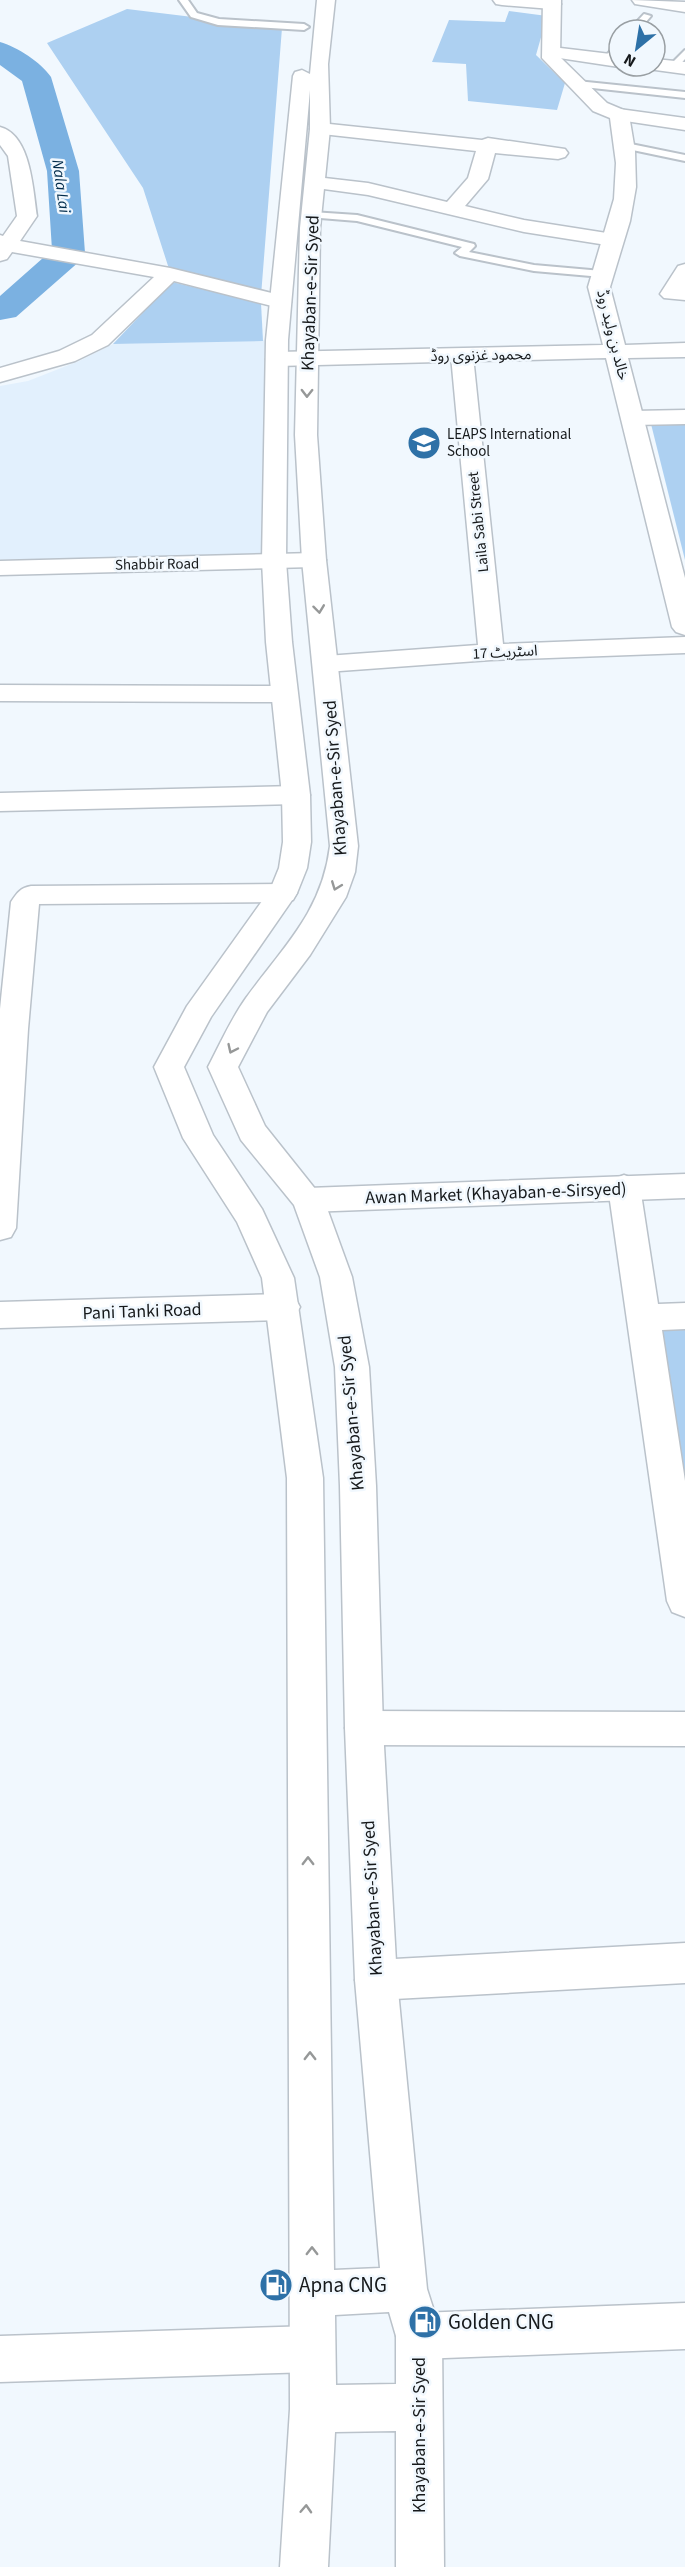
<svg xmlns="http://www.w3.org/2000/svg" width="685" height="2567" viewBox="0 0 685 2567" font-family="'Source Sans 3','Noto Sans Arabic',sans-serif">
<rect width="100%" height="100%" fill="#f1f8fe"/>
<!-- built -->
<polygon fill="#e2f0fd" points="277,340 274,561 0,568 0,386 28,381 79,361 113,344"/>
<!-- green -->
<g fill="#add0f1">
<polygon points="127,9 282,28 261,296 170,272 143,188 47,43"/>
<polygon points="509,11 547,16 536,55 565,83 557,110 468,101 466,64 432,62 449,20 505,22"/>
<polygon points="172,282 261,303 263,341 113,344"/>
<polygon points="651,424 685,424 685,560"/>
<polygon points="685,1316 685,1601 644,1317"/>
</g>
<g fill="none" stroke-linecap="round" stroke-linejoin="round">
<!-- river -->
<path fill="#7bb1e1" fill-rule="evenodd" d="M0,42C17,47 41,62 51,77L79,171L85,253L81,260L16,317L0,320V296L52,250L47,171L22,81L0,65Z"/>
<!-- service casing -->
<g stroke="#bac2ca" stroke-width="4">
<g id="service">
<polygon points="179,0 188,0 197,13 219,19 304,24 309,27 304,30 218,25 191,17"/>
<polygon points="644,14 651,16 639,30 629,30"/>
<polygon points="619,43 619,51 610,61 604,61 604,57"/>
<polygon points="685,50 685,59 676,69 670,69 670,65"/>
<polygon points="577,81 685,92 685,98 574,86 574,82"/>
<polygon points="626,143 685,155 685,161 623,148 621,146"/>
<polygon points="312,212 357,215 474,244 475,246 469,252 534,265 602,271 607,274 602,277 534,271 460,256 455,253 462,247 357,221 308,217 307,215"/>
</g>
</g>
<!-- minor casing -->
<g stroke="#bac2ca" stroke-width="3">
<g id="minor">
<polygon points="493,0 557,0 561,4 558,8 552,9 502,5 496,4"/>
<polygon points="632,0 685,2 685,12 641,5 635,4"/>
<polygon points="552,47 619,55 619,66 621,66 619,67 546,56 543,52 546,48"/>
<polygon points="655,59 685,62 685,74 648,69 646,66 655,66"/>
<polygon points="619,109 685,118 685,130 612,119 609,115 612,111"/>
<polygon points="320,123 482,140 488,138 565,149 568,153 565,157 558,159 495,153 488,179 465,206 524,220 613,234 620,236 623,240 620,244 613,246 524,232 368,195 309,187 306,183 309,179 316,177 368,183 447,202 468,178 476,151 313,133 310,129 313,125"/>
<path d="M0,127C31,135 33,190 37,216L20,241L170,268L288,297L291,302L288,307L280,308L174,281L108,345L75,361L0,382V368L59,351L92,335L154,277L12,252L7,259L0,261V235L3,236L17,216L8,156L0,145Z"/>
<polygon points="685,264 685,300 664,298 660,294 678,266"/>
<polygon points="462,349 470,351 473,356 503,644 685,637 685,653 491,660 326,672 317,669 313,664 317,659 326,656 478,645 451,356 454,351"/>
<polygon points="685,410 685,424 633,425 625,423 622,418 625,413 633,411"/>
<polygon points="0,685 284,686 293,688 297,694 293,700 284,702 0,701"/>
<polygon points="296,786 306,789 310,795 306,801 296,804 0,811 0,793"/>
<path d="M283,884L293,886L297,893L293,900L283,902L39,904L28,1029L16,1228L11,1237L0,1240V1009L11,902C17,893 20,888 31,886Z"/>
<polygon points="624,1175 635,1179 640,1187 658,1304 685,1303 685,1329 662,1330 685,1481 685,1617 672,1612 667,1601 608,1187 613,1179"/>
<polygon points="283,1294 295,1298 300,1307 295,1316 283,1320 0,1328 0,1302"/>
<polygon points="364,1711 685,1712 685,1746 364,1745 350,1740 345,1728 350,1716"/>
<polygon points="685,1943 685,1983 376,2000 361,1994 355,1980 361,1966 376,1960"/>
<polygon points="685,2303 685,2349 419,2359 403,2352 396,2336 403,2320 419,2313"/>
<polygon points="312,2326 328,2333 335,2349 328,2365 312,2372 0,2382 0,2336"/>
</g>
</g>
<!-- tertiary casing -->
<g stroke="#bac2ca" stroke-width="3">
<g id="tertiary">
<polygon points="543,0 561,0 560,57 607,103 626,111 629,115 635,151 636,187 630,221 610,287 625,345 685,343 685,357 628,358 685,578 685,635 676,632 672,627 606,358 277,366 269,364 266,359 269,354 277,352 603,345 588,287 614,199 616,163 610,118 593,111 542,58"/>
<polygon points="314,553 323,555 326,560 323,565 314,567 0,575 0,561"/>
<polygon points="685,1174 685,1198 308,1212 297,1209 292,1200 297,1191 308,1188"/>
</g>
</g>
<!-- secondary casing -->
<g stroke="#bac2ca" stroke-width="3">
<path id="secondary" d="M317,0H335L328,64L330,129L320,228L317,435L326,560L358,846L355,872L346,897L310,955L267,1012L238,1067L265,1126L324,1200L352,1277L369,1367L376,1486L383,1728L397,1980L427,2289L442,2336L444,2567H396V2431L335,2432L328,2567H280L290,2409L287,1478L262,1278L237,1222L183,1138L154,1067L187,1006L270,890L279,868L283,842L282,795L266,642L262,561L266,340L293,76L295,72L302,70L310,74ZM310,90V129L300,228L295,435L302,560L330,846C322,912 283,947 246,998C231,1019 220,1044 208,1067L241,1140L294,1205L320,1277L335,1367L340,1486L345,1728L355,1980L380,2268L334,2270L323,1478L294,1278L262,1209L213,1135L184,1067L211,1017L297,893L307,868L311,842L310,795L292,642L286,561L288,340ZM389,2312L396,2336V2384L336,2385L335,2315Z"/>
</g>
<!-- service -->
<use href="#service" fill="#fff" fill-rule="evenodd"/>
<!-- minor -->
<use href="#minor" fill="#fff" fill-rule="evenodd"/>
<!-- tertiary -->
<use href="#tertiary" fill="#fff" fill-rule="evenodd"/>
<!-- secondary -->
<use href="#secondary" fill="#fff" fill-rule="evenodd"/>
</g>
<!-- one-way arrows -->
<defs><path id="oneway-chevron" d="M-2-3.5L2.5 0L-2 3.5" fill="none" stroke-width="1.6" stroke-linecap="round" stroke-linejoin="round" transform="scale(1.5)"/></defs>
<g stroke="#969898">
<use href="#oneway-chevron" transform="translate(307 393) rotate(91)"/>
<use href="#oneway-chevron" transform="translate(319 609) rotate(83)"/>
<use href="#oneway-chevron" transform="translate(336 886) rotate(111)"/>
<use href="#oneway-chevron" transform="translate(232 1049) rotate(115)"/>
<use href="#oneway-chevron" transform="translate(308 1861) rotate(-90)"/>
<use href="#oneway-chevron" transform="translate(310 2056) rotate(-90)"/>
<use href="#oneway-chevron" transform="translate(312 2251) rotate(-90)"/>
<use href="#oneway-chevron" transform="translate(306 2509) rotate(-87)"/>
</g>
<!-- icons -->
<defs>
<g id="school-disc" transform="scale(1.725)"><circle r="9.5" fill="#2e71a7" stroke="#f1f8fe"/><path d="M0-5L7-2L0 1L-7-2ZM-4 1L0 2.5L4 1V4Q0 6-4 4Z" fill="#fff"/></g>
<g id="fuel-disc" transform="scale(1.725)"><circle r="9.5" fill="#2e71a7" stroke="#f1f8fe"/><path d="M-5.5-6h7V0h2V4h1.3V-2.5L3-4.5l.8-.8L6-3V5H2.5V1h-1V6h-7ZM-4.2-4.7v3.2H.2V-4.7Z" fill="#fff"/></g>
</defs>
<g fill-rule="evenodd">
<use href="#school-disc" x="424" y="443"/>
<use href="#fuel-disc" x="276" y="2285"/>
<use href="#fuel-disc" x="425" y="2322"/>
</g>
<g text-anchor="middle" stroke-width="5" stroke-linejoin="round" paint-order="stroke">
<!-- far-street labels -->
<g font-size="15" fill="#16191b" stroke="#f1f8fe">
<text transform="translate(613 335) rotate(76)" y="5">خالد بن ولید روڈ</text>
<text transform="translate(481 355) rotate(-1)" y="5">محمود غزنوی روڈ</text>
<text transform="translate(478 522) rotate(-96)" y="5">Laila Sabi Street</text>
<text transform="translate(157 564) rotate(-1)" y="5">Shabbir Road</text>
<text transform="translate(505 652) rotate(-3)" y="5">اسٹریٹ 17</text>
</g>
<!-- far-poi labels -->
<g font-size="15" fill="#16191b" stroke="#f1f8fe" text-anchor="start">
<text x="447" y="439">LEAPS International<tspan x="447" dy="17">School</tspan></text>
</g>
<!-- far-water labels -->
<g font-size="16" font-style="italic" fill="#012b4a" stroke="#f1f8fe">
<text transform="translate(62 186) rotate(82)" y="6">Nala Lai</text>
</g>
<!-- street labels -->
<g font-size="18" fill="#16191b" stroke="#f1f8fe">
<text transform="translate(310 293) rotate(-88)" y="6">Khayaban-e-Sir Syed</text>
<text transform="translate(335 778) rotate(-94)" y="6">Khayaban-e-Sir Syed</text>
<text transform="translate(496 1193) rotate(-2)" y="6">Awan Market (Khayaban-e-Sirsyed)</text>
<text transform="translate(142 1311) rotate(-2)" y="6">Pani Tanki Road</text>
<text transform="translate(351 1413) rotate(-95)" y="6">Khayaban-e-Sir Syed</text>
<text transform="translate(372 1898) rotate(-93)" y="6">Khayaban-e-Sir Syed</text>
<text transform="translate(419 2435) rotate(-90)" y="6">Khayaban-e-Sir Syed</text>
</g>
<!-- near-poi labels -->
<g font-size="21" fill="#16191b" stroke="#f1f8fe" text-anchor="start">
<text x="299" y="2292">Apna CNG</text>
<text x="448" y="2329">Golden CNG</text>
</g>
</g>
<!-- north arrow -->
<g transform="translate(637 48) rotate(210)"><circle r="28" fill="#f1f8fe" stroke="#999fa3" stroke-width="1.5"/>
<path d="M0-4.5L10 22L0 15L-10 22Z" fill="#2e71a7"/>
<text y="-9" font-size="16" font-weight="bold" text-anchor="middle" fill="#16191b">N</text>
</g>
</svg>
